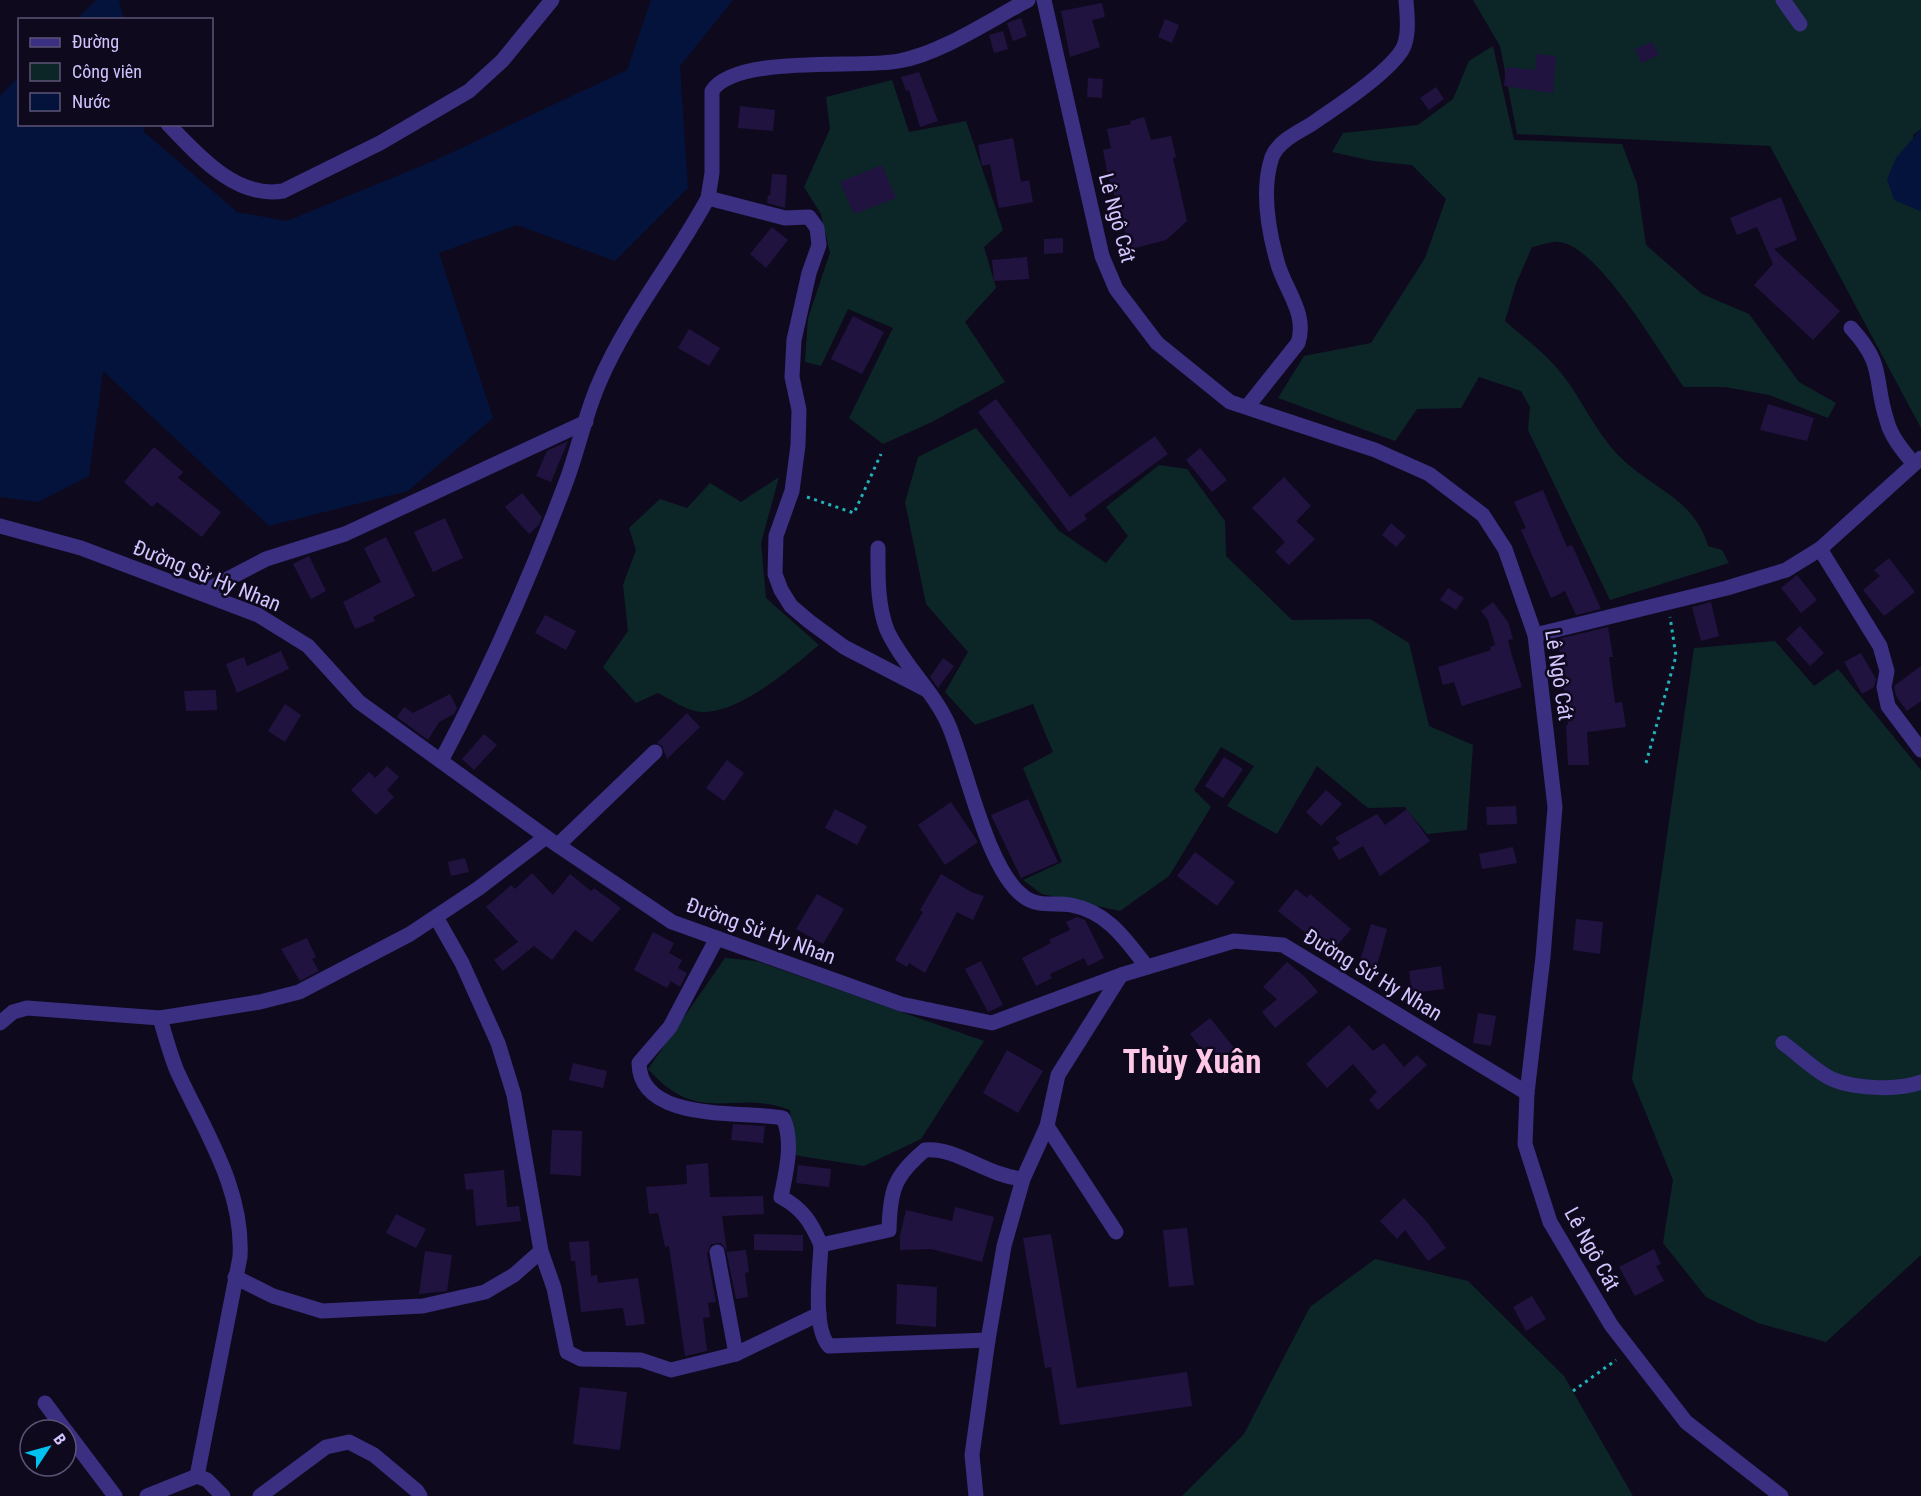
<svg xmlns="http://www.w3.org/2000/svg" width="1921" height="1496" viewBox="0 0 1921 1496" font-family="'Roboto Condensed',sans-serif">
<rect width="100%" height="100%" fill="#0f091d"/>
<!-- green -->
<g fill="#0c2628">
<polygon points="1473,0 1921,0 1921,129 1913,135 1921,210 1921,428 1770,146 1517,134 1500,46"/>
<path d="M1493,46L1514,140L1622,144L1637,184L1646,245L1702,294L1749,314L1799,382L1836,403L1828,418L1769,395L1725,387H1684C1660,354 1599,246 1559,242C1551,241 1540,246 1532,247L1516,284L1505,321C1522,336 1541,350 1556,367C1580,394 1594,431 1620,457C1652,489 1694,498 1708,546L1722,550L1729,563L1610,600L1528,430L1530,407L1521,391L1479,377L1461,408L1417,409L1395,441L1278,398L1304,356L1371,343L1425,258L1446,199L1412,165L1373,161L1332,152L1343,133L1418,125L1453,99L1469,61Z"/>
<polygon points="892,80 909,132 966,121 1003,230 984,247 996,288 965,322 1005,382 932,422 883,444 849,418 893,328 848,309 821,366 805,362 808,318 830,253 821,214 804,187 830,129 826,97"/>
<polygon points="976,428 1058,530 1106,563 1128,536 1106,507 1159,465 1187,469 1225,521 1226,556 1292,620 1370,619 1409,643 1429,726 1473,745 1467,830 1427,834 1405,807 1368,808 1317,766 1277,834 1227,806 1254,766 1221,747 1194,790 1211,807 1169,876 1120,911 1042,894 1023,880 1062,862 1023,768 1053,752 1033,704 975,725 945,692 968,652 926,604 905,502 918,457"/>
<path d="M779,477L761,543L766,598L819,645C790,669 739,714 701,712C687,711 670,699 658,693L636,703L603,667L628,631L623,585L636,550L629,528L660,499L687,508L710,483L741,502Z"/>
<polygon points="1775,641 1814,686 1838,669 1921,770 1921,1255 1826,1342 1758,1323 1706,1297 1663,1243 1673,1180 1632,1079 1694,648"/>
<path d="M725,958L756,961L984,1041L921,1139L864,1166L794,1155L790,1110C734,1088 700,1128 648,1069Z"/>
<polygon points="1375,1259 1468,1281 1564,1376 1633,1496 1182,1496 1244,1434 1310,1307"/>
</g>
<!-- water -->
<g fill="#04133c">
<polygon points="96,0 119,0 124,19 77,19"/>
<polygon points="651,0 733,0 680,66 688,188 615,261 517,225 439,253 493,418 408,491 269,526 103,371 89,476 38,502 0,497 0,96 19,76 20,124 143,125 144,132 237,212 287,221 438,159 627,70"/>
<polygon points="1921,129 1921,210 1920,211 1894,200 1887,179 1896,158"/>
</g>
<!-- building -->
<g fill="#211340">
<polygon points="1102,3 1105,17 1092,20 1100,47 1070,57 1061,11"/>
<polygon points="1021,18 1027,36 1013,41 1007,23"/>
<polygon points="1165,19 1179,25 1172,43 1158,37"/>
<polygon points="1003,31 1008,49 994,53 989,35"/>
<polygon points="1652,42 1659,55 1641,63 1635,49"/>
<polygon points="1537,54 1556,56 1553,93 1504,86 1506,67 1535,70"/>
<polygon points="919,72 938,121 920,127 909,90 906,91 901,77"/>
<polygon points="1088,78 1103,79 1102,98 1087,97"/>
<polygon points="1436,87 1444,99 1429,110 1420,98"/>
<polygon points="740,106 775,110 773,131 738,128"/>
<polygon points="1144,117 1151,140 1171,136 1176,157 1173,158 1187,221 1166,240 1131,249 1108,176 1103,150 1111,148 1107,129 1131,124 1130,121"/>
<polygon points="1013,138 1021,182 1029,180 1033,202 999,208 990,164 982,166 978,145"/>
<polygon points="882,165 896,198 854,214 840,182"/>
<polygon points="772,174 787,175 785,208 767,203 768,195 770,196"/>
<polygon points="1781,197 1797,240 1774,249 1840,311 1813,340 1754,285 1773,264 1757,227 1737,235 1730,218"/>
<polygon points="772,227 788,240 766,268 750,254"/>
<polygon points="1063,238 1063,253 1044,254 1044,239"/>
<polygon points="1027,257 1029,279 994,281 992,260"/>
<polygon points="853,316 884,332 862,374 831,359"/>
<polygon points="689,329 720,348 709,366 678,348"/>
<polygon points="996,399 1070,497 1155,436 1168,454 1084,515 1087,519 1069,532 978,412"/>
<polygon points="1768,404 1814,418 1807,441 1760,430"/>
<polygon points="568,441 551,482 536,476 547,451"/>
<polygon points="154,447 183,472 178,478 221,512 202,537 157,502 152,507 124,482"/>
<polygon points="1200,448 1227,480 1212,492 1186,460"/>
<polygon points="1284,477 1311,506 1296,521 1315,539 1289,565 1275,552 1285,542 1252,508"/>
<polygon points="1543,490 1567,547 1572,545 1601,609 1576,615 1565,591 1551,598 1521,530 1526,528 1514,502"/>
<polygon points="522,493 542,517 539,525 529,534 505,507"/>
<polygon points="445,518 463,558 433,572 414,532"/>
<polygon points="1391,523 1406,536 1396,547 1382,535"/>
<polygon points="386,537 415,596 373,617 375,621 355,629 343,602 381,582 364,548"/>
<polygon points="309,556 326,591 311,599 293,564"/>
<polygon points="1889,558 1915,592 1884,616 1863,590 1880,576 1874,570"/>
<polygon points="1797,575 1817,600 1801,613 1781,588"/>
<polygon points="1448,588 1464,598 1456,610 1440,600"/>
<polygon points="1493,602 1508,622 1513,639 1508,640 1512,656 1522,687 1462,706 1454,682 1443,685 1438,667 1491,650 1490,647 1495,645 1488,620 1481,611"/>
<polygon points="1711,602 1719,636 1701,641 1692,607"/>
<polygon points="545,615 576,631 566,650 535,633"/>
<polygon points="1800,626 1824,653 1810,666 1786,639"/>
<polygon points="1608,627 1613,657 1609,657 1615,703 1622,702 1626,727 1587,732 1589,765 1568,765 1566,725 1568,725 1558,639"/>
<polygon points="281,651 289,669 237,693 226,664 244,657 247,666"/>
<polygon points="1861,653 1876,679 1874,687 1862,694 1844,662"/>
<polygon points="943,658 954,666 938,688 930,677"/>
<polygon points="1921,666 1921,701 1907,711 1896,696 1894,686"/>
<polygon points="216,690 217,710 186,711 184,691"/>
<polygon points="450,694 457,708 454,714 439,722 428,740 397,717 404,707 413,713"/>
<polygon points="285,704 301,715 285,742 268,731"/>
<polygon points="687,713 700,727 667,759 662,746 657,743"/>
<polygon points="484,734 497,745 474,770 462,759"/>
<polygon points="1224,757 1243,769 1223,798 1205,786"/>
<polygon points="727,760 744,773 724,801 706,788"/>
<polygon points="387,766 399,777 387,790 394,797 376,815 351,790 369,772 375,778"/>
<polygon points="1326,790 1342,804 1321,826 1306,812"/>
<polygon points="1028,799 1058,862 1021,878 991,815"/>
<polygon points="951,802 978,842 945,865 918,825"/>
<polygon points="1516,806 1517,824 1487,825 1486,807"/>
<polygon points="835,809 867,826 857,845 825,828"/>
<polygon points="1407,809 1430,841 1380,876 1363,846 1339,860 1332,848 1340,843 1335,838 1377,814 1385,825"/>
<polygon points="1513,847 1517,863 1482,869 1479,854"/>
<polygon points="1195,852 1235,882 1217,906 1177,876"/>
<polygon points="465,858 469,872 451,876 448,862"/>
<polygon points="532,873 553,895 570,874 591,891 594,888 621,908 592,942 575,930 552,960 534,946 503,971 494,960 518,942 486,907 511,885 515,889"/>
<polygon points="941,874 971,892 984,896 973,920 957,912 925,973 909,963 907,967 895,960 923,912 920,910"/>
<polygon points="1296,889 1307,898 1310,894 1351,929 1331,953 1278,911"/>
<polygon points="817,894 844,909 823,944 796,929"/>
<polygon points="1077,917 1085,920 1104,958 1088,966 1084,958 1050,974 1052,978 1036,986 1022,958 1051,943 1049,940 1070,930 1066,922"/>
<polygon points="1576,919 1603,922 1600,954 1573,950"/>
<polygon points="1371,924 1387,929 1374,976 1357,971"/>
<polygon points="653,932 674,943 669,953 682,960 678,968 687,973 680,987 671,981 667,988 634,970"/>
<polygon points="307,938 316,957 312,959 319,971 300,981 281,949"/>
<polygon points="981,961 1003,1005 988,1012 965,969"/>
<polygon points="1287,962 1304,976 1318,992 1275,1028 1262,1012 1277,999 1263,987"/>
<polygon points="1441,966 1444,989 1412,993 1409,971"/>
<polygon points="1478,1013 1496,1016 1491,1046 1473,1043"/>
<polygon points="1210,1018 1244,1060 1224,1077 1190,1034"/>
<polygon points="1349,1025 1373,1051 1384,1043 1404,1067 1417,1055 1427,1065 1378,1110 1369,1100 1377,1092 1353,1064 1327,1088 1306,1064"/>
<polygon points="1007,1050 1043,1071 1018,1113 983,1093"/>
<polygon points="573,1063 607,1071 603,1088 569,1080"/>
<polygon points="733,1124 765,1126 763,1143 731,1140"/>
<polygon points="552,1130 582,1131 581,1176 550,1174"/>
<polygon points="708,1163 710,1197 763,1196 764,1214 722,1216 727,1252 746,1250 749,1272 745,1273 748,1297 736,1299 726,1250 721,1243 711,1244 707,1254 716,1302 708,1303 710,1317 703,1318 707,1351 685,1356 669,1246 665,1247 658,1213 649,1214 646,1187 687,1184 686,1165"/>
<polygon points="798,1165 831,1169 829,1187 796,1183"/>
<polygon points="504,1170 507,1207 519,1206 521,1221 476,1226 473,1189 466,1190 464,1174"/>
<polygon points="1404,1198 1427,1222 1446,1248 1428,1261 1405,1230 1397,1239 1380,1221"/>
<polygon points="955,1207 994,1217 982,1262 931,1249 900,1250 900,1236 906,1210 952,1221"/>
<polygon points="396,1214 426,1229 416,1248 386,1233"/>
<polygon points="1187,1228 1194,1285 1169,1287 1163,1230"/>
<polygon points="754,1234 803,1235 803,1251 754,1250"/>
<polygon points="1051,1234 1077,1388 1187,1372 1192,1406 1060,1425 1051,1367 1045,1368 1023,1238"/>
<polygon points="589,1241 591,1276 597,1275 598,1283 638,1278 645,1324 626,1326 623,1308 581,1312 575,1261 571,1261 569,1242"/>
<polygon points="1654,1249 1661,1264 1656,1266 1664,1281 1635,1296 1619,1267"/>
<polygon points="425,1251 452,1255 447,1291 419,1294"/>
<polygon points="897,1284 937,1287 936,1327 896,1324"/>
<polygon points="1532,1296 1546,1319 1526,1331 1513,1307"/>
<polygon points="580,1387 627,1392 620,1450 573,1444"/>
</g>
<g fill="none" stroke-linecap="round" stroke-linejoin="round">
<!-- path -->
<g stroke="#20b3b8" stroke-width="3" stroke-dasharray="3 4.5" stroke-linecap="butt">
<polyline points="807,497 854,513 881,454"/>
<polyline points="1646,763 1676,656 1670,617"/>
<polyline points="1573,1391 1616,1360"/>
</g>
<!-- minor -->
<g stroke="#3a2f81" stroke-width="15">
<polyline points="1044,0 1102,256 1116,289 1157,343 1230,402 1375,450 1429,474 1483,515 1505,549 1535,635 1555,807 1543,957 1527,1093 1525,1144 1550,1222 1611,1325 1686,1422 1781,1496"/>
<polyline points="1783,0 1800,24"/>
<path d="M168,124C198,155 236,199 283,191L380,143L469,91L502,61L552,0"/>
<polyline points="708,198 785,218 809,217 817,228 819,245 809,273 794,340 792,377 799,410 798,445 792,491 776,536 775,574 781,590 791,606 810,622 844,647 925,689"/>
<path d="M1851,328C1886,366 1873,379 1887,421C1891,437 1904,452 1914,464"/>
<path d="M1247,407L1298,343C1308,313 1284,289 1277,261C1268,229 1261,190 1272,157C1278,142 1296,133 1310,125C1334,109 1387,74 1402,50C1410,36 1407,15 1406,0"/>
<polyline points="0,526 81,548 258,615 308,646 359,702 553,842 672,922 901,1004 992,1023 1121,975 1234,941 1283,945 1527,1093"/>
<path d="M878,548C878,575 877,604 887,630C903,665 934,691 949,726C967,769 987,869 1023,896C1038,908 1055,902 1071,905C1108,912 1126,940 1147,967"/>
<polyline points="1820,549 1880,646 1887,671 1884,687 1888,706 1921,750"/>
<polyline points="201,593 266,559 345,534 586,422"/>
<polyline points="1535,635 1727,588 1786,570 1820,549 1921,458"/>
<path d="M441,761C489,671 530,578 566,482C578,450 585,415 599,383C627,317 674,261 708,198L712,173V91C736,54 858,69 899,61C942,53 990,20 1028,0"/>
<polyline points="558,845 655,752"/>
<polyline points="436,917 462,963 498,1043 514,1095 541,1251 554,1288 567,1352 581,1359 641,1360 671,1370 736,1354 819,1314"/>
<path d="M717,938L670,1027L639,1063C640,1124 744,1110 783,1118C794,1141 786,1172 781,1197C803,1209 811,1222 821,1245L889,1230C890,1190 894,1176 925,1150C957,1147 987,1176 1023,1179"/>
<path d="M160,1018C165,1035 170,1054 177,1071C204,1130 244,1189 240,1257L197,1476"/>
<polyline points="0,1023 13,1012 27,1008 160,1018 260,1002 299,992 410,934 479,888 546,837"/>
<path d="M1783,1043C1798,1054 1812,1068 1828,1077C1850,1089 1899,1091 1921,1082"/>
<polyline points="1047,1126 1116,1232"/>
<path d="M821,1245C820,1271 812,1327 829,1346L988,1340L1004,1246L1023,1179L1047,1126L1058,1075L1121,975"/>
<polyline points="717,1252 736,1354"/>
<polyline points="235,1277 273,1296 322,1311 423,1306 485,1292 514,1275 541,1251"/>
<polyline points="45,1403 65,1430"/>
<polyline points="66,1431 115,1496"/>
<polyline points="147,1496 197,1476 207,1480 223,1496"/>
<polyline points="260,1496 326,1447 349,1442 374,1455 417,1491 420,1496"/>
<polyline points="976,1496 972,1455 988,1340"/>
</g>
</g>
<g text-anchor="middle" stroke-width="5" stroke-linejoin="round" paint-order="stroke">
<!-- street labels -->
<g font-size="21" fill="#d2c5ff" stroke="#0f091d">
<text transform="translate(1117 218) rotate(75)" y="7">Lê Ngô Cát</text>
<text transform="translate(207 576) rotate(22)" y="7">Đường Sử Hy Nhan</text>
<text transform="translate(1559 675) rotate(81)" y="7">Lê Ngô Cát</text>
<text transform="translate(761 931) rotate(20)" y="7">Đường Sử Hy Nhan</text>
<text transform="translate(1373 975) rotate(31)" y="7">Đường Sử Hy Nhan</text>
<text transform="translate(1592 1249) rotate(61)" y="7">Lê Ngô Cát</text>
</g>
<!-- town labels -->
<g font-size="33" font-weight="bold" fill="#ffc7e6" stroke="#0f091d">
<text x="1192" y="1073">Thủy Xuân</text>
</g>
</g>
<!-- legend -->
<rect x="18" y="18" width="195" height="108" fill="#0f091d" stroke="#5d5477" stroke-width="1.5"/>
<rect x="30" y="38" width="30" height="9" fill="#3a2f81" stroke="#5d5477" stroke-width="1.5"/>
<text x="72" y="48" font-size="18" fill="#d2c5ff">Đường</text>
<rect x="30" y="63" width="30" height="18" fill="#0c2628" stroke="#5d5477" stroke-width="1.5"/>
<text x="72" y="78" font-size="18" fill="#d2c5ff">Công viên</text>
<rect x="30" y="93" width="30" height="18" fill="#04133c" stroke="#5d5477" stroke-width="1.5"/>
<text x="72" y="108" font-size="18" fill="#d2c5ff">Nước</text>
<!-- north arrow -->
<g transform="translate(48 1448) rotate(54)"><circle r="28" fill="#0f091d" stroke="#5d5477" stroke-width="1.5"/>
<path d="M0-4.5L10 22L0 15L-10 22Z" fill="#00c2f0"/>
<text y="-9" font-size="16" font-weight="bold" text-anchor="middle" fill="#d2c5ff">B</text>
</g>
</svg>
